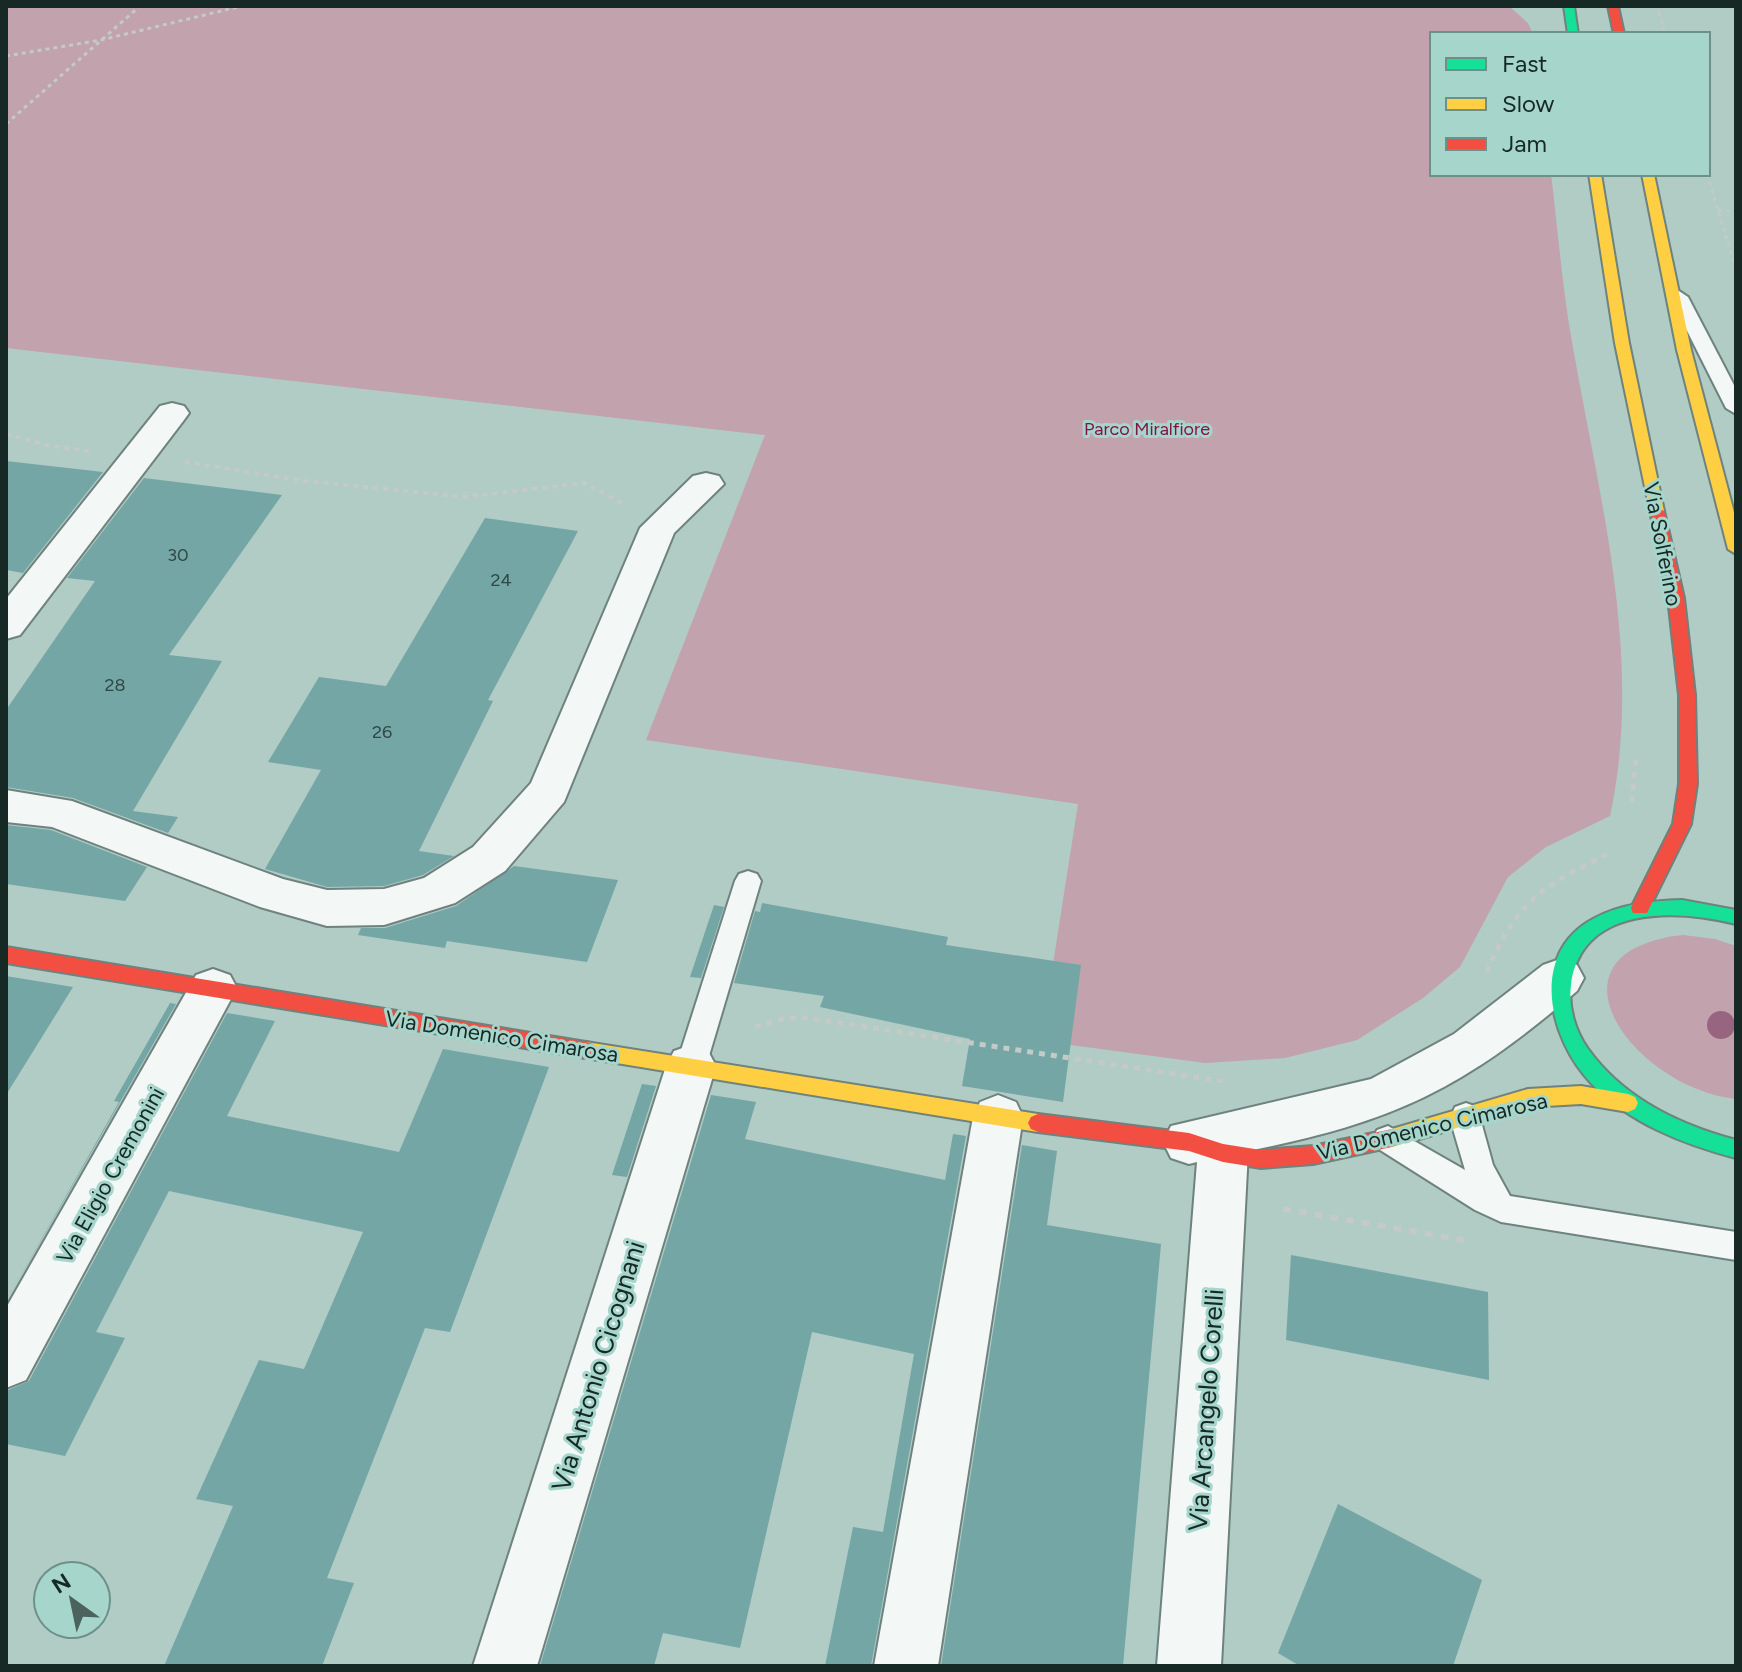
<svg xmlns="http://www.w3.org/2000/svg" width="1742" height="1672" viewBox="0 0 1742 1672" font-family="Figtree,sans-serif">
<rect width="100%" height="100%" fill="#b1cbc5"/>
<!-- green -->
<g fill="#c2a2ad">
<path d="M6,6H1509L1528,23L1533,34H1432V174H1551C1558,230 1562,287 1572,342C1599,498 1644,658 1610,816L1546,847L1508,877L1460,967L1423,998L1357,1040L1285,1058L1205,1063L1041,1041L1078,804L646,740L765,435L6,348Z"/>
<path d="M1683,935L1715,939L1736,946V1099C1633,1088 1534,952 1683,935Z"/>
</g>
<!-- building -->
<g fill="#74a6a5">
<polygon points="6,461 103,472 23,573 6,570"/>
<polygon points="144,478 282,495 169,655 222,661 133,811 178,817 168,833 73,798 6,787 6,710 95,581 67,578"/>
<polygon points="485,518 578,531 488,700 493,701 419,851 454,856 423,875 384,886 327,887 265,869 321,770 268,762 319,677 386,686"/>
<polygon points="6,825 51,830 147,867 125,901 6,884"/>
<polygon points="514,866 618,880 587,962 447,941 445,948 358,935 361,928 385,928 456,906"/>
<polygon points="762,903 948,937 946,945 1081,965 1063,1102 962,1086 970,1039 820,1007 824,996 734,983 755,911 760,912"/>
<polygon points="714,905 724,907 701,978 690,977"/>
<polygon points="6,976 73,987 6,1095"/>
<polygon points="170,1003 176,1004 6,1302 119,1102 114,1101"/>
<polygon points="227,1013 275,1021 227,1116 399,1152 443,1049 549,1067 450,1332 425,1328 327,1578 354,1583 322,1666 164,1666 233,1506 196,1499 259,1360 304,1369 363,1232 169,1191 96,1332 125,1338 65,1456 6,1444 6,1391 29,1381"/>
<polygon points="642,1084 656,1086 627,1177 612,1175"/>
<polygon points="711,1095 756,1102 745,1139 945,1180 953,1134 966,1136 871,1666 825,1666 853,1527 883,1532 914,1354 812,1332 740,1648 663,1633 654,1666 540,1666"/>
<polygon points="1022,1145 1057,1151 1047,1225 1161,1244 1123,1666 941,1666"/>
<polygon points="1291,1255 1488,1292 1489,1380 1286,1340"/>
<polygon points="1338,1504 1482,1580 1453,1666 1300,1666 1278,1653"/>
</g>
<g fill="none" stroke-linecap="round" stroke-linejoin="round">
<!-- lane casing -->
<g stroke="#6e827e" stroke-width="4">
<g id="lane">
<polygon points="1679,291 1688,297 1736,389 1736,414 1726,408 1670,297"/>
<polygon points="748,871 757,874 761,881 706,1066 701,1075 691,1078 681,1075 676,1066 735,881 739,874"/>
<polygon points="1466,1103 1477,1107 1493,1165 1510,1196 1736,1232 1736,1260 1501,1222 1475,1210 1377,1148 1373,1139 1377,1130 1388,1126 1465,1170 1453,1129 1451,1116 1455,1107"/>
</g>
</g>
<!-- street casing -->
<g stroke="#6e827e" stroke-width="4">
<g id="street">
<polygon points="172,403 184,406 189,413 184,420 20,635 6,639 6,599 160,406"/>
<polygon points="706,473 719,476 724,484 674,533 564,802 505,871 455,903 384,925 327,926 260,907 52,827 6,822 6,790 72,801 283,879 327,890 384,889 424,878 473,847 531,783 640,528 693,476"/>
<path d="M1560,959L1577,965L1584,978L1577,991C1463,1089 1394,1122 1248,1151L1221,1666H1157L1197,1162L1189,1164L1171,1158L1163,1142L1171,1126L1371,1079L1454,1034L1543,965Z"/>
<polygon points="213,969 230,975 237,988 26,1380 6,1388 6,1308 196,975"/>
<polygon points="691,1045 708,1051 716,1066 537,1666 473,1666 666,1066 674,1051"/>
<polygon points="998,1095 1016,1102 1023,1117 938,1666 874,1666 973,1117 980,1102"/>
</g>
</g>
<!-- fast casing -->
<g stroke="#6e827e" stroke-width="4">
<g id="fast">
<polygon points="1564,6 1574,6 1578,34 1568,34"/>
<path d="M1682,900L1736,910V924C1676,909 1581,905 1571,985C1568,1006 1575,1031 1588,1049C1623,1098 1679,1125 1736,1140V1158C1683,1144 1629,1123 1591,1083C1549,1039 1528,954 1593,919C1620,904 1651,901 1682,900Z"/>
</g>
</g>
<!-- slow casing -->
<g stroke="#6e827e" stroke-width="4">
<g id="slow">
<polygon points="1589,174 1601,174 1629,343 1664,511 1657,516 1650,511 1615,343"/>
<polygon points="1642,174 1654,174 1691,350 1736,520 1736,554 1728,549 1677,350"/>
<polygon points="586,1042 1038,1114 1045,1117 1048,1123 1045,1129 1038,1132 586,1058 579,1056 576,1050 579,1044"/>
<polygon points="1581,1086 1628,1094 1635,1097 1638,1103 1635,1109 1628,1112 1581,1104 1528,1107 1392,1147 1385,1144 1382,1138 1385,1132 1392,1129 1528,1089"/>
</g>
</g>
<!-- jam casing -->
<g stroke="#6e827e" stroke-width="4">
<g id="jam">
<polygon points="1608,6 1618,6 1624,34 1614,34"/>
<polygon points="1657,506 1664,511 1684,598 1695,695 1697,784 1691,824 1647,913 1633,913 1631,908 1673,824 1679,784 1679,695 1668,598 1650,511"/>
<polygon points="6,947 586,1042 593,1044 596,1050 593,1056 586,1058 6,963"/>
<polygon points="1038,1114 1189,1133 1223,1144 1261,1150 1313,1146 1392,1129 1399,1132 1402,1138 1399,1144 1392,1147 1313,1164 1261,1168 1223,1162 1189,1151 1038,1132 1031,1129 1028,1123 1031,1117"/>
</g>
</g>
<!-- path-far3 -->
<g stroke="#c3cac8" stroke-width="3" stroke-dasharray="4 4" stroke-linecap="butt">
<polyline points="1659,12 1665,34"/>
<polyline points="6,56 101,40 242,6"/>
<polyline points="6,124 140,6"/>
<polyline points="1707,174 1736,270"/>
<polyline points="1718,210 1736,212"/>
</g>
<!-- path-far2 -->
<g stroke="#c3cac8" stroke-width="4" stroke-dasharray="5 5" stroke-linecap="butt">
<polyline points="6,434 51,446 91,451"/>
<polyline points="185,462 304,481 466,497 584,483 626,505"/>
</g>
<!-- path-far1 -->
<g stroke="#c3cac8" stroke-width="5" stroke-dasharray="6 6" stroke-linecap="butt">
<polyline points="1632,802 1636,756"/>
<path d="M1487,972C1518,898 1544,886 1613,851"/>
<polyline points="755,1027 785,1018 808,1018 1227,1082"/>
</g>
<!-- path -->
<polyline stroke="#c3cac8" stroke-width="6" stroke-dasharray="8 8" stroke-linecap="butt" points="1283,1209 1470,1241"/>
<!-- lane -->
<use href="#lane" fill="#f3f7f6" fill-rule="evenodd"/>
<!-- street -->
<use href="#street" fill="#f3f7f6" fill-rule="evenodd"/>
<!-- fast -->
<use href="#fast" fill="#16e098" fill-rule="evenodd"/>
<!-- slow -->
<use href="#slow" fill="#ffcf43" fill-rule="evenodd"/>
<!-- jam -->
<use href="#jam" fill="#f24e42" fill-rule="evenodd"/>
</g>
<!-- trees -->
<circle fill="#986580" cx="1721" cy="1025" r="14"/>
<g text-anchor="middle" stroke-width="6" stroke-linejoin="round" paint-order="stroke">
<!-- far-park labels -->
<g font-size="18" fill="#831247" stroke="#a6d6cb">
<text x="1147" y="435">Parco Miralfiore</text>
</g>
<!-- number labels -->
<g font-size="18" fill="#2e4845">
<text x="178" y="561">30</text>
<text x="501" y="586">24</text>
<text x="115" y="691">28</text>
<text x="382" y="738">26</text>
</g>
<!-- street labels -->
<g font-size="22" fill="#162925" stroke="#a6d6cb">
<text transform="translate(1663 544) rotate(79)" y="8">Via Solferino</text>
<text transform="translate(502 1036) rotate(9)" y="8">Via Domenico Cimarosa</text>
<text transform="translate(1432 1126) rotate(-13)" y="8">Via Domenico Cimarosa</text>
<text transform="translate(110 1175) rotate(-61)" y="8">Via Eligio Cremonini</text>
</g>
<!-- near-street labels -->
<g font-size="26" fill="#162925" stroke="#a6d6cb">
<text transform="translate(598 1366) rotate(-73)" y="9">Via Antonio Cicognani</text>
<text transform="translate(1206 1410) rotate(-86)" y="9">Via Arcangelo Corelli</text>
</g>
</g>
<!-- border -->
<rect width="1742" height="1672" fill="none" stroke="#162925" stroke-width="16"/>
<!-- legend -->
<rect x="1430" y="32" width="280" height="144" fill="#a6d6cb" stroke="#6c9189" stroke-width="2"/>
<rect x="1446" y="58" width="40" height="12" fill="#16e098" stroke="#6c9189" stroke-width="2"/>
<text x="1502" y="72" font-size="24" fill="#162925">Fast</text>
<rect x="1446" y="98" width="40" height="12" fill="#ffcf43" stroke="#6c9189" stroke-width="2"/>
<text x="1502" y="112" font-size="24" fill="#162925">Slow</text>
<rect x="1446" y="138" width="40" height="12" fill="#f24e42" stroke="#6c9189" stroke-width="2"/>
<text x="1502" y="152" font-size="24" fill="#162925">Jam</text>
<!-- north arrow -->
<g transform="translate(72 1600) rotate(327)"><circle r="38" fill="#a6d6cb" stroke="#6c9189" stroke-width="2"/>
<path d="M0-6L14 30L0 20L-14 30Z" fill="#4c625d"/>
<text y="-12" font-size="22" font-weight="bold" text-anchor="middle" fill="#162925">N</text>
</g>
</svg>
